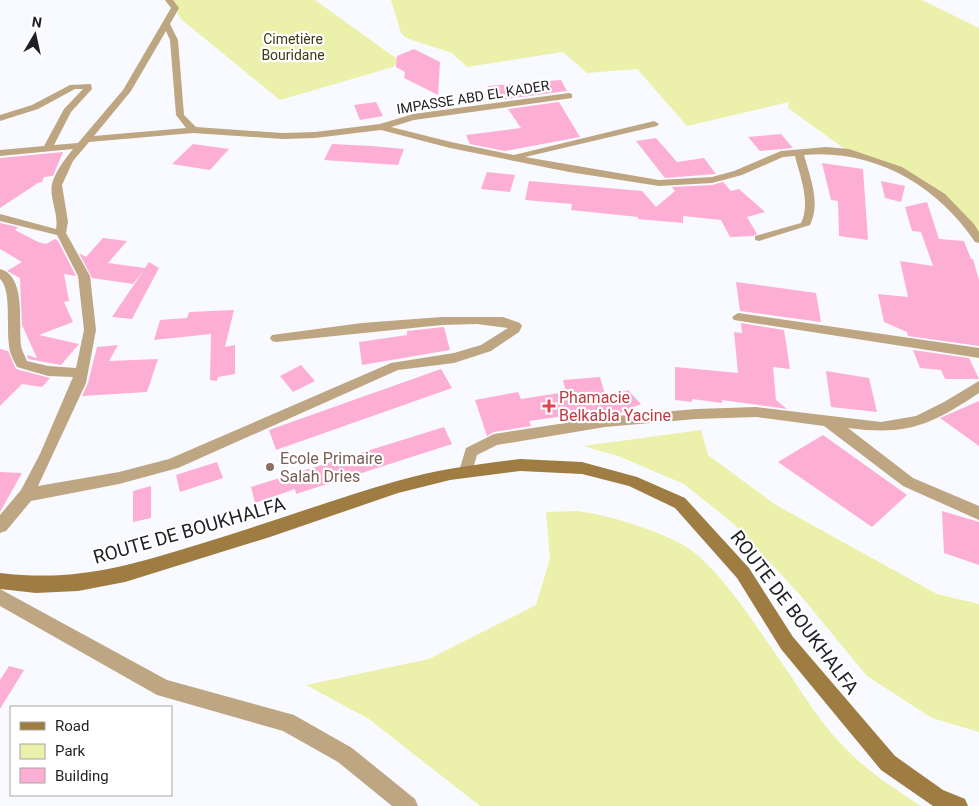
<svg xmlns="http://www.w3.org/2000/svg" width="979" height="806" viewBox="0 0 979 806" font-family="Roboto,sans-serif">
<rect width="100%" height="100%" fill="#f9faff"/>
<!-- green -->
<g fill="#ebf1aa">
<polygon points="169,0 315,0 390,54 396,58 397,63 393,67 280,100 182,20"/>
<polygon points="391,0 922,0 979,28 979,240 920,181 849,152 788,108 789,102 687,126 637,69 587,73 563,52 467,67 452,53 406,38 401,33"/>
<polygon points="701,430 708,455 776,505 937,594 979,604 979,732 932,718 867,676 801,596 734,524 684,484 618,456 583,446"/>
<path d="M577,511C609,515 657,530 685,546C720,567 762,635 786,669C805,697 824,728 848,751C869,772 896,790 921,806H480L369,719L306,685L429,659L536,605L550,559L546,512Z"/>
</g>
<!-- building -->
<g fill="#fdaed4">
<polygon points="414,49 440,62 438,95 404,78 405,72 396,67 397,56"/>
<polygon points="561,80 567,91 499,100 487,86"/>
<polygon points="376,102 383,116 360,120 354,105"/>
<polygon points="559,102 580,137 505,151 470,144 466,135 521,128 508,109"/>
<polygon points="781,134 793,148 760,151 748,137"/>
<polygon points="656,138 677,162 704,158 716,174 665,178 636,141"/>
<polygon points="193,144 229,149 210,170 172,164"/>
<polygon points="332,144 372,146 404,149 398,165 324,160"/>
<polygon points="63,152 53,176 44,177 42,182 38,183 0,208 0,158"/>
<polygon points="822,163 863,169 868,240 839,236 838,201 831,200"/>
<polygon points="487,172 515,175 510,192 481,189"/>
<polygon points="529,181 642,191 656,207 675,191 672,187 712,185 723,182 731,191 739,189 765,212 747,217 757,234 753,236 730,237 721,220 683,216 683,223 638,219 638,217 571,210 572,204 525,200"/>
<polygon points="881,181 905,186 901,202 885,198"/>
<polygon points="927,202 939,239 964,241 971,259 973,259 979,280 979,346 908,336 907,332 884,322 878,294 908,297 900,261 933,266 921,232 912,231 905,207"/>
<polygon points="0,223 18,227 15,230 38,242 46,244 55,239 58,241 76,276 64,274 69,301 64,302 73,322 39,335 79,344 61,365 28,359 27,355 37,358 22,325 20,278 7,271 22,262 0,249"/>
<polygon points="103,238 127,241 108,263 145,268 149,262 159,268 132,319 112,317 144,270 133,284 92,278 79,253 86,257"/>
<polygon points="736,282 816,293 821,322 740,311"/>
<polygon points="234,310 225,347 235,345 235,374 218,377 217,381 210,380 211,334 154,340 160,320 187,318 189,312"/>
<polygon points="741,323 784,330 790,369 773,367 776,400 787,409 722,400 722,403 692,399 692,402 675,400 675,367 738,373 734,332 742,333"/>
<polygon points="444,327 450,350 362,365 359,342 407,335 407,331"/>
<polygon points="118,345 109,361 158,359 147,392 82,396 88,383 97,347"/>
<polygon points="0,349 8,351 16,369 50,378 42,387 22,384 0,406"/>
<polygon points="913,350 969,358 979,379 945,379 941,370 920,368"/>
<polygon points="301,365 315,381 293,392 280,376"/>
<polygon points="441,369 452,388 276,450 269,430"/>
<polygon points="826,371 869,378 877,412 831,407"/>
<polygon points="600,377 606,398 628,390 641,404 618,414 573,420 572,415 529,421 531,426 494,432 487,436 475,400 518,392 521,399 566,392 563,380"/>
<polygon points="979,401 979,446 940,418"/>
<polygon points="444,427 452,444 296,494 295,489 255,503 251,487"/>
<polygon points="823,435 907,495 872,527 778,462"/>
<polygon points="217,462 223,478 180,492 176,475"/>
<polygon points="0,472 22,473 0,512"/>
<polygon points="151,486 151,518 133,522 133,491"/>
<polygon points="942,511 979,522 979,565 944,553"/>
<polygon points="9,666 24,670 0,709 0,680"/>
</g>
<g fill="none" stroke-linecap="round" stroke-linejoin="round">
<!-- minor -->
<g fill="#bda681" fill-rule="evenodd">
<path d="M165,0H173L179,8L170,24L178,40L184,115L196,127L283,133L315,132L380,124L413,114L569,93L572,94V98L414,120L391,127L451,142L514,155L654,121L659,124L657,126L525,157L659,180L712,177L734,171L781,151L826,147L849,149L902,167L945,194L974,224L979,232V243L975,242C937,185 874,149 804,155C810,177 821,203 810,225L759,241L755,240V236L801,223C811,203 800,176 795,156L783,157L742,175L712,183L659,186L569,172L450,148L381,130L315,138L283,139L193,133L89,142L73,161L62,185L68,222L66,233L90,276L96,330L86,383L38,486L119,472L169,459L391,363L454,353L481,345L508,328L477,324L442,325L276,342L272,341L270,338L272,335L362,323L442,317H503L520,323L522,326L519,332L491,351L454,363L398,370L178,468L119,484L31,501L6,531L0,533V515L21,490L40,454L73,377L48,376L17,367C14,361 9,352 9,345C6,329 12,290 0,279V269C27,276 18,325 21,346C22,351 25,356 27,361L48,366L76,368L84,330L78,276L57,235L0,221V214L56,229C59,214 49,198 52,184C55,172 65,159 73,149L0,156V150L44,146L64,109L83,89H75L38,109L0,121V115L32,105L70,85L91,84L92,89L71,112L54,145L78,143L123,90L171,8ZM166,31L170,40L176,115L186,128L94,136L131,91Z"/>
<polygon points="738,313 979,348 979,358 734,320 732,317"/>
<path d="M979,381V393C931,425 907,436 848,428L913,478L979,506V520L903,486L824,426L756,417L696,419L605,427L497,445L477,455L471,475L466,477L461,475L459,471L466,448L494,434L605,417L696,409L756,407L881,422L916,416L944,402Z"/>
<polygon points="0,589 167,680 294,715 352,748 415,799 418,806 392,806 338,762 283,731 157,695 0,606"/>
</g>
<!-- secondary -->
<path fill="#9f7d42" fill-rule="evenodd" d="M520,459L582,462L637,477L685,498L749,568L793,637L895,756L943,790L965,799L968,806H933L881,770L781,649L737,578L675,508L629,486L582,474L520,471L450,480L398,493L270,537L125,582L78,591L36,593L0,589V573C78,582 127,566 200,544C266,524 331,500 397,481C438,469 479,464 520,459Z"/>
</g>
<!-- markers -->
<path fill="#e0444e" stroke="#fff" stroke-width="2" d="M546.5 398.5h5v5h5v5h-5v5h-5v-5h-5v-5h5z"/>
<circle fill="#8d6e63" stroke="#fff" stroke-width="2" cx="270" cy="467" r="5"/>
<g text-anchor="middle" stroke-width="4.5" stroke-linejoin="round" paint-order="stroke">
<!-- far-park labels -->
<g font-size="14" fill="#3b3d11" stroke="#fff">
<text x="293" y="44">Cimetière<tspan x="293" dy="16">Bouridane</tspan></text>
</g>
<!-- far-street labels -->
<g font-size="14" fill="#1f2024" stroke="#fff">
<text transform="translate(473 97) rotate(-9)" y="5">IMPASSE ABD EL KADER</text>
</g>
<!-- health labels -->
<g font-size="16" fill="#be3a42" stroke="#fff" text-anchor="start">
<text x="559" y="403">Phamacie<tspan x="559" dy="18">Belkabla Yacine</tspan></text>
</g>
<!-- education labels -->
<g font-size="16" fill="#785e54" stroke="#fff" text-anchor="start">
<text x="280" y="464">Ecole Primaire<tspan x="280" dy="18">Salah Dries</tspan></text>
</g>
<!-- near-street labels -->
<g font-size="19" fill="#1f2024" stroke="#fff">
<text transform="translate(189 530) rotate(-16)" y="7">ROUTE DE BOUKHALFA</text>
<text transform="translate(795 612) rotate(53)" y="7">ROUTE DE BOUKHALFA</text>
</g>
</g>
<!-- legend -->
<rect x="10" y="706" width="162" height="90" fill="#ffffff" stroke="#a5a6a7"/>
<rect x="20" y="722" width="25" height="8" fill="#9f7d42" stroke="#a5a6a7"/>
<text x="55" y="731" font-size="15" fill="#1f2024">Road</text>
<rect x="20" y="744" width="25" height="15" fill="#ebf1aa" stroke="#a5a6a7"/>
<text x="55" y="756" font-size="15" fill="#1f2024">Park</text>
<rect x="20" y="768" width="25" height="15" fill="#fdaed4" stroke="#a5a6a7"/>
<text x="55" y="781" font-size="15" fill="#1f2024">Building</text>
<!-- north arrow -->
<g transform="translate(35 35) rotate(9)" stroke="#ffffff" stroke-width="4" paint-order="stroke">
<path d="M0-4L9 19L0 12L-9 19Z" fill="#1f2024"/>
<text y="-8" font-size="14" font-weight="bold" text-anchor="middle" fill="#1f2024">N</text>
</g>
</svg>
